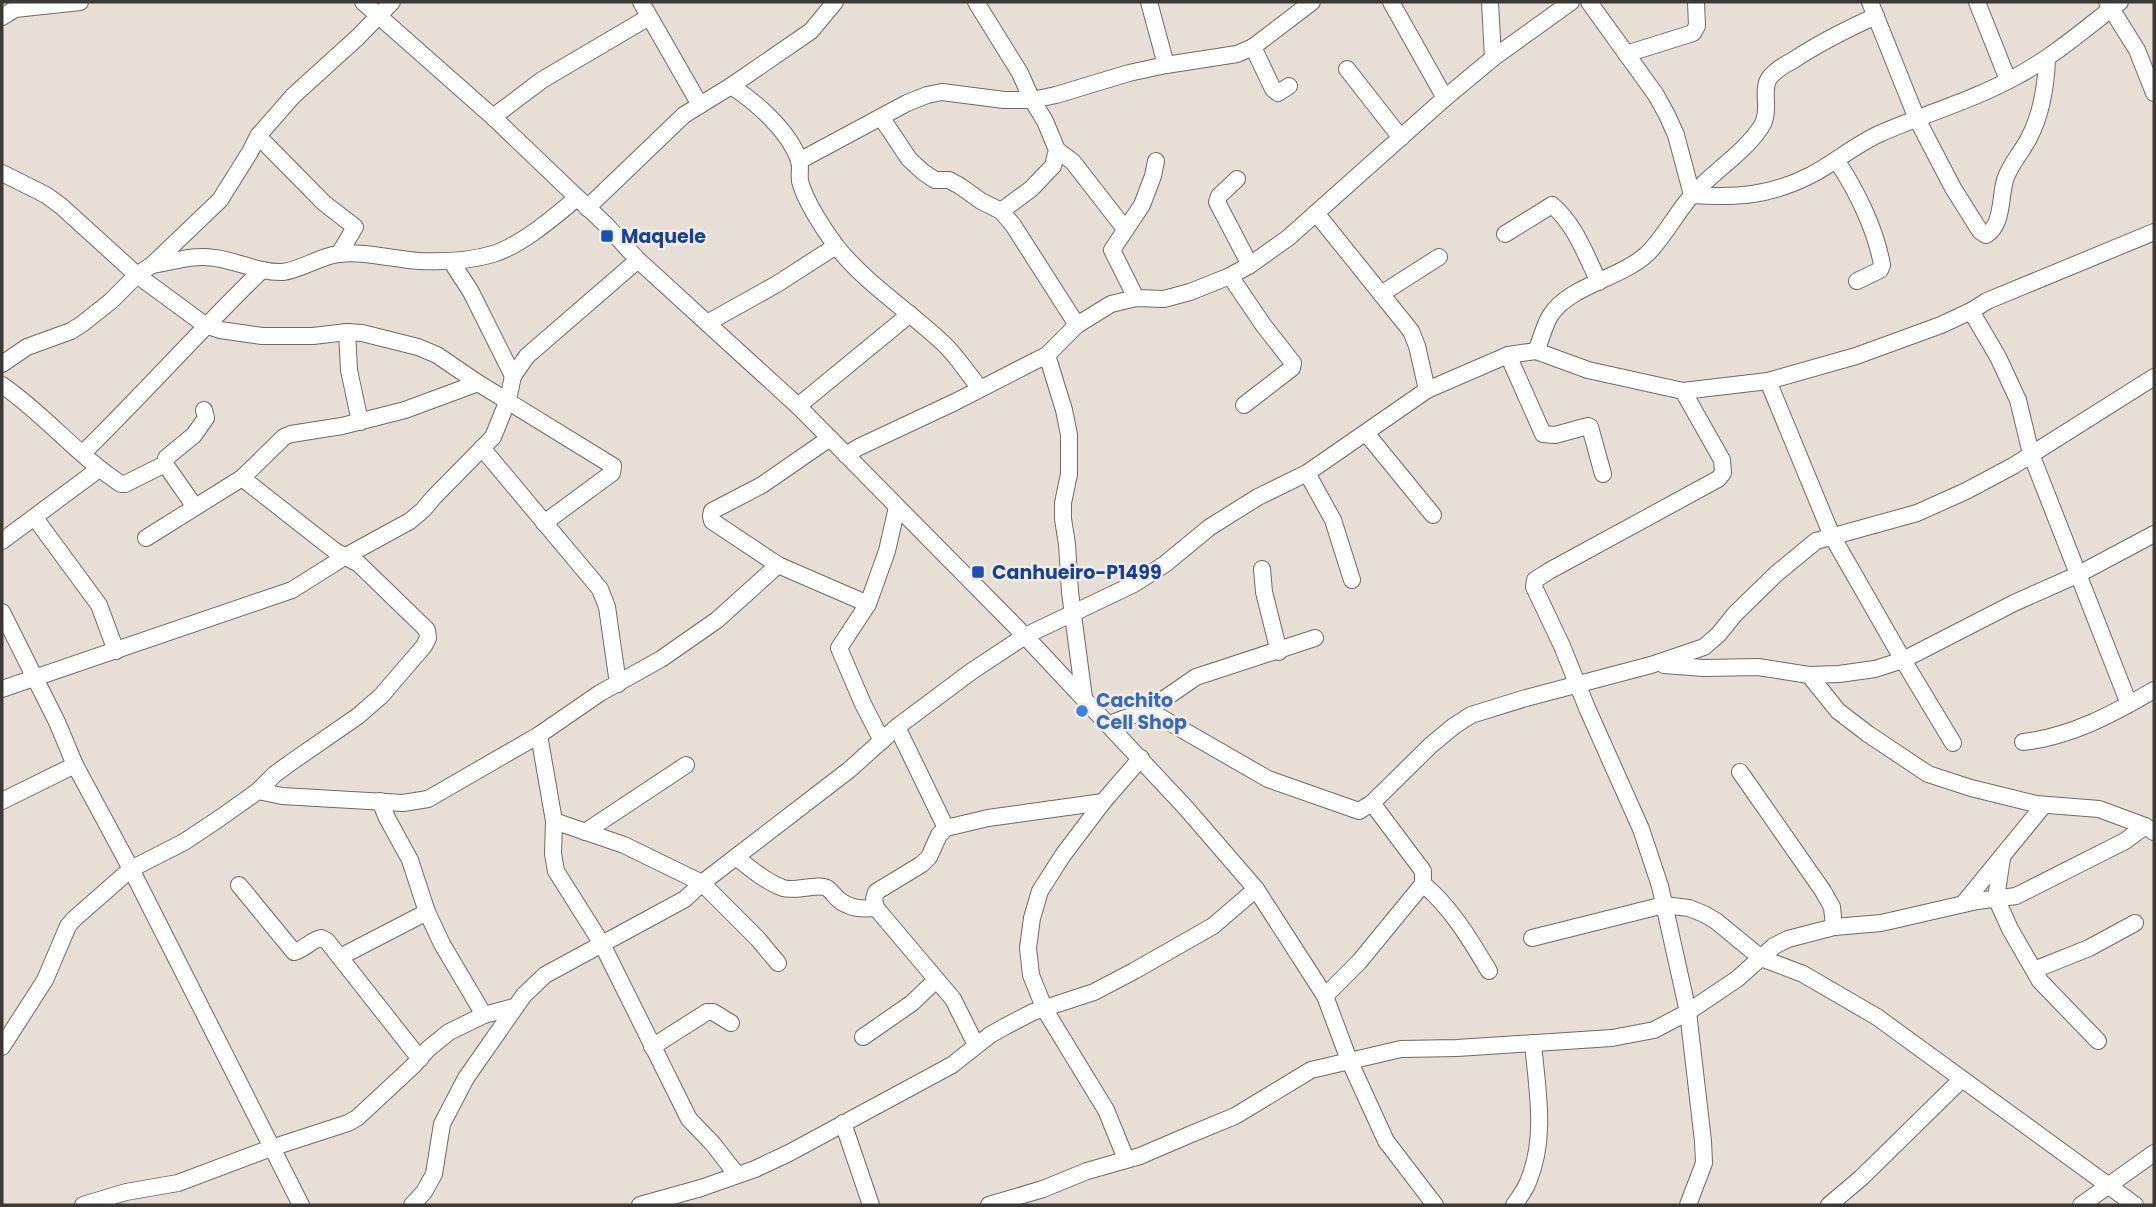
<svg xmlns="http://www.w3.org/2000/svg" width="2156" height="1207" viewBox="0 0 2156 1207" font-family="Poppins,sans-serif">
<rect width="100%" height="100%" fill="#e7dfd6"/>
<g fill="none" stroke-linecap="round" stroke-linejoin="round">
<!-- minor casing -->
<g stroke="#726a62" stroke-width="18">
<g id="minor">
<polyline points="363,2 493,117 606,225 638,260 798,406 1025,636 1186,808 1256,889 1325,996 1349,1060 1386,1141 1435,1205"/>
<polyline points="641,2 700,105"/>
<polyline points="976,2 1020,73 1032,100 1045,121 1057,150 1053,166 1031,189 1001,211"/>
<polyline points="1149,2 1166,65"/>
<polyline points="1391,2 1445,98"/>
<polyline points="1490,2 1493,58"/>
<path d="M1589,2L1656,95L1667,115L1676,135L1692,195C1736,198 1770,196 1811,175C1834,163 1855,145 1879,134C1924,114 1974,100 2017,76C2054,56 2086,28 2120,2"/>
<path d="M1870,2L1917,119L1953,188L1980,231L1986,235C2003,225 2000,197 2005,180C2010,164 2022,152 2029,138C2042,113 2046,86 2047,59"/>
<polyline points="1977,2 2008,80"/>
<polyline points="2107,2 2137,50 2154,93"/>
<polyline points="2,17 15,9 80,2"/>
<polyline points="1253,47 1273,89 1278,93 1289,86"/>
<polyline points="1626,54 1693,33 1697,26 1696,2"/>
<polyline points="1347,69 1401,138"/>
<path d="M731,86C756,102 789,131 799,160C801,166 799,174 800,181C805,201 824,230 836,246C866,284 908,310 943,343C957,356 967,373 980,388"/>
<polyline points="493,117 542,80 649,17"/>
<polyline points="881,117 909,159 923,172 935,180 949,180 960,186 981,201 1001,211 1013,225 1077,325"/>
<polyline points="258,136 324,203 355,227 339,254"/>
<polyline points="1057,150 1073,162 1125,229"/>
<path d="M1836,160C1856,189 1876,230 1882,265L1880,270L1857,281"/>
<polyline points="799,161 907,103 927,95 942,92 1004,100 1032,100 1056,95 1129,73 1166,65 1237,54 1253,47 1312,2"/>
<polyline points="2,173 46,195 61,206 137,275 205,325 220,330 262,336 313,336 347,332 362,333 418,347 437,355 478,383 613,466 612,473 544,523"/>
<polyline points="1237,179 1219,196 1217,202 1250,265"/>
<polyline points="587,208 684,115 731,86 811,31 835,2"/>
<polyline points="1316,213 1411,331 1417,346 1427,390"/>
<path d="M1505,234L1552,205C1575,224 1586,256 1599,282"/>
<polyline points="451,261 471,292 513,376"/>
<path d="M152,265C173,262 194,254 215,258C238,261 259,273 283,272C301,270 320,256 339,254C365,251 392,259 419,261C442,262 470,261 493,254C522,245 554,217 577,198"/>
<polyline points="1230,276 1264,326 1293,363 1292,368 1244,405"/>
<polyline points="1381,294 1439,257"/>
<polyline points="1136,298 1112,250 1142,205 1153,176 1156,161"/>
<polyline points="1971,311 1998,357 2018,400 2031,454 2129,704"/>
<polyline points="707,323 777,284 836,246"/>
<polyline points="347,332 349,370 360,422"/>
<path d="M1536,351C1541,340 1544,326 1550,316C1569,285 1621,279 1648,253C1665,236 1676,213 1693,194C1714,171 1744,153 1761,127C1772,111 1760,89 1770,77C1776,70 1784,65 1792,61C1819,43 1847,29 1876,16"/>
<polyline points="1047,355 1064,410 1069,435 1069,474 1063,503 1063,519 1067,544 1070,592 1084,698"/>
<polyline points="1508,355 1543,434 1555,435 1588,426 1590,427 1603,474"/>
<polyline points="2,364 27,347 71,331 82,324 111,301 137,275 152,265 220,200 250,152 258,136 293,96 358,37 392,2"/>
<polyline points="1768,381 1832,536 1903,660 1953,743"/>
<path d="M2,385C44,414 78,456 121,484H125L165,464L166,458L194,435L206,418L204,410"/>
<polyline points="1683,391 1722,460 1723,473 1718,479 1549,571 1535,580 1534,587 1562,646 1587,708 1641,829 1660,886 1688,1012 1703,1141 1704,1163 1688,1205"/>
<polyline points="798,406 910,314"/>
<polyline points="1366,433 1433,515"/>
<polyline points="830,438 762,485 712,511 711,516 712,521 778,565 868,604"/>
<polyline points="482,448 600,589 607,607 618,684"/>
<path d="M83,453C144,393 201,329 262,270"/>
<polyline points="846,455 859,447 955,402 1033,362 1047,355 1077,325 1111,304 1136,298 1164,299 1190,292 1230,276 1250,265 1288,238 1445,98 1493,58 1571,2"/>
<polyline points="165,464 195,507"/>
<polyline points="1307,473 1333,520 1352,580"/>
<polyline points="35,518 99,605 116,651"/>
<polyline points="146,538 242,478 284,437 291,434 342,426 405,410 478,383"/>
<polyline points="2,541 99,469"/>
<polyline points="1262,569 1264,592 1279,652"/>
<polyline points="2,612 57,722 75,765 131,869 301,1205"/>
<polyline points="1664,665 1704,668 1758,667 1809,675 1839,674 1875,669 1903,660 2014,603 2077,575 2154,534"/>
<polyline points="1809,675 1838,711 1868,734 1928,774 1971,788 2036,804 2099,809 2145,826 2154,832"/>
<polyline points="2,689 292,590 346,556 410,521 423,510 434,497 493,437 508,400 513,376 527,356 638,260"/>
<polyline points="1148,710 1268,779 1359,811 1372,803 1431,745 1454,726 1471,715 1526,698 1651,665 1704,647 1718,635 1735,614 1776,574 1816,541 1917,513 1966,491 2013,466 2154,377"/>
<polyline points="1109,724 1148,710 1196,677 1315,638"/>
<polyline points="897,727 946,828"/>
<polyline points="539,735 554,821 553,854 556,871 602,944 689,1119 713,1144 737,1175"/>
<polyline points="882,741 863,704 839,648 868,604 887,551 897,507"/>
<path d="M2023,742C2070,737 2113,714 2154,690"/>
<polyline points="1740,772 1823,891 1832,907 1834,927"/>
<polyline points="258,791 282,796 403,803 428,799 539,735 600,693 661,659 717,620 778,565"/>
<polyline points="2,801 75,765"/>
<polyline points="380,801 387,818 410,860 427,912 442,944 484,1015 514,1007"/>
<polyline points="554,821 624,845 702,883 758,939 778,963"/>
<polyline points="585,832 686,765"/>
<path d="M736,857C750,868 766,882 783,888C795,892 818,883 827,888C832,891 835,897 839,900C851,909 862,909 876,908"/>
<polyline points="2002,858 1996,898 2010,929 2040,981 2098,1041"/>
<path d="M1423,884C1451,907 1471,941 1489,971"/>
<path d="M239,885L294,952C305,949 311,940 321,938L327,941L420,1059"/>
<polyline points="1963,904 2044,805"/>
<polyline points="1532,938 1664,905 1689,908 1704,914 1716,921 1761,958 1803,974 1877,1017 2135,1205"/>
<polyline points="340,957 427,912"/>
<polyline points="2034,970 2089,948 2135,923"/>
<polyline points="1325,996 1359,962 1423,884 1423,871 1372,803"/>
<polyline points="863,1037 912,1003 936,980"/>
<polyline points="976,1045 953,999 876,908 874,899 876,892 922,864 929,857 939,835 946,828 988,818 1103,802"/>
<polyline points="2,1047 45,980 68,926 74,919 131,869 184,842 220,818 258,791 275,774 293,761 358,716 381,696 424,646 428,638 427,630 359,564 335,551 242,478"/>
<polyline points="652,1047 707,1012 713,1012 731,1023"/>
<polyline points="843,1123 871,1205"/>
<polyline points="1126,1159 1106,1110 1045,1010 1031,975 1028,948 1032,918 1040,891 1063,855 1103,802 1141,758"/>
<polyline points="83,1205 126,1192 178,1183 271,1148 348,1123 357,1118 413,1066 428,1049 449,1032 484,1015"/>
<polyline points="412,1205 424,1192 434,1174 442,1124 466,1078 524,995 545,975 685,899 702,883 849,770 897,727 972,671 1025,636 1134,584 1165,564 1210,527 1258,497 1307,473 1427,390 1508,355 1536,351 1588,370 1683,391 1768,381 1856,356 1941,325 1971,311 1987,301 2154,232"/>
<polyline points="640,1205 701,1188 755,1169 789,1153 952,1065 990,1035 1006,1026 1033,1012 1094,992 1134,971 1213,926 1256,889"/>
<polyline points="989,1205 1043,1189 1087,1171 1140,1156 1189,1135 1235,1116 1311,1070 1401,1049 1457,1048 1612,1038 1654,1030 1688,1012 1737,979 1774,946 1788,939 1834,927 1881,923 1977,901 2016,896 2125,841 2145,826"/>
<path d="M1514,1205C1519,1198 1525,1190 1528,1182C1547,1138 1537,1089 1533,1043"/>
<polyline points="1829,1205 1861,1178 1962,1079"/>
<polyline points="2081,1205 2154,1153"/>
</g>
</g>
<!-- minor -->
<use href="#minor" stroke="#fff" stroke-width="16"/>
</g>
<!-- markers -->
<g fill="#1a4fb4" stroke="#f4ece3" stroke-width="2.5">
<rect x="600" y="229" width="14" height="14" rx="3.5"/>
<rect x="971" y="565" width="14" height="14" rx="3.5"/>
</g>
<circle fill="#3f7fe0" stroke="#f4ece3" stroke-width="2.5" cx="1082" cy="711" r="7"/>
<g text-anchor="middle" stroke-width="5" stroke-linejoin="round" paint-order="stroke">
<!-- transit labels -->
<g font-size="19" font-weight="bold" fill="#164399" stroke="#f4ece3" text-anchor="start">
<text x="621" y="243">Maquele</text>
<text x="992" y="579">Canhueiro-P1499</text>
</g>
<!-- shop labels -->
<g font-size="19" font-weight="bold" fill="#366cbe" stroke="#f4ece3" text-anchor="start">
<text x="1096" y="707">Cachito<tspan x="1096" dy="22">Cell Shop</tspan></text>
</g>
</g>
<!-- border -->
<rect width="2156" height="1207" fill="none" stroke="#3c3935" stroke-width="7"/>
</svg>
